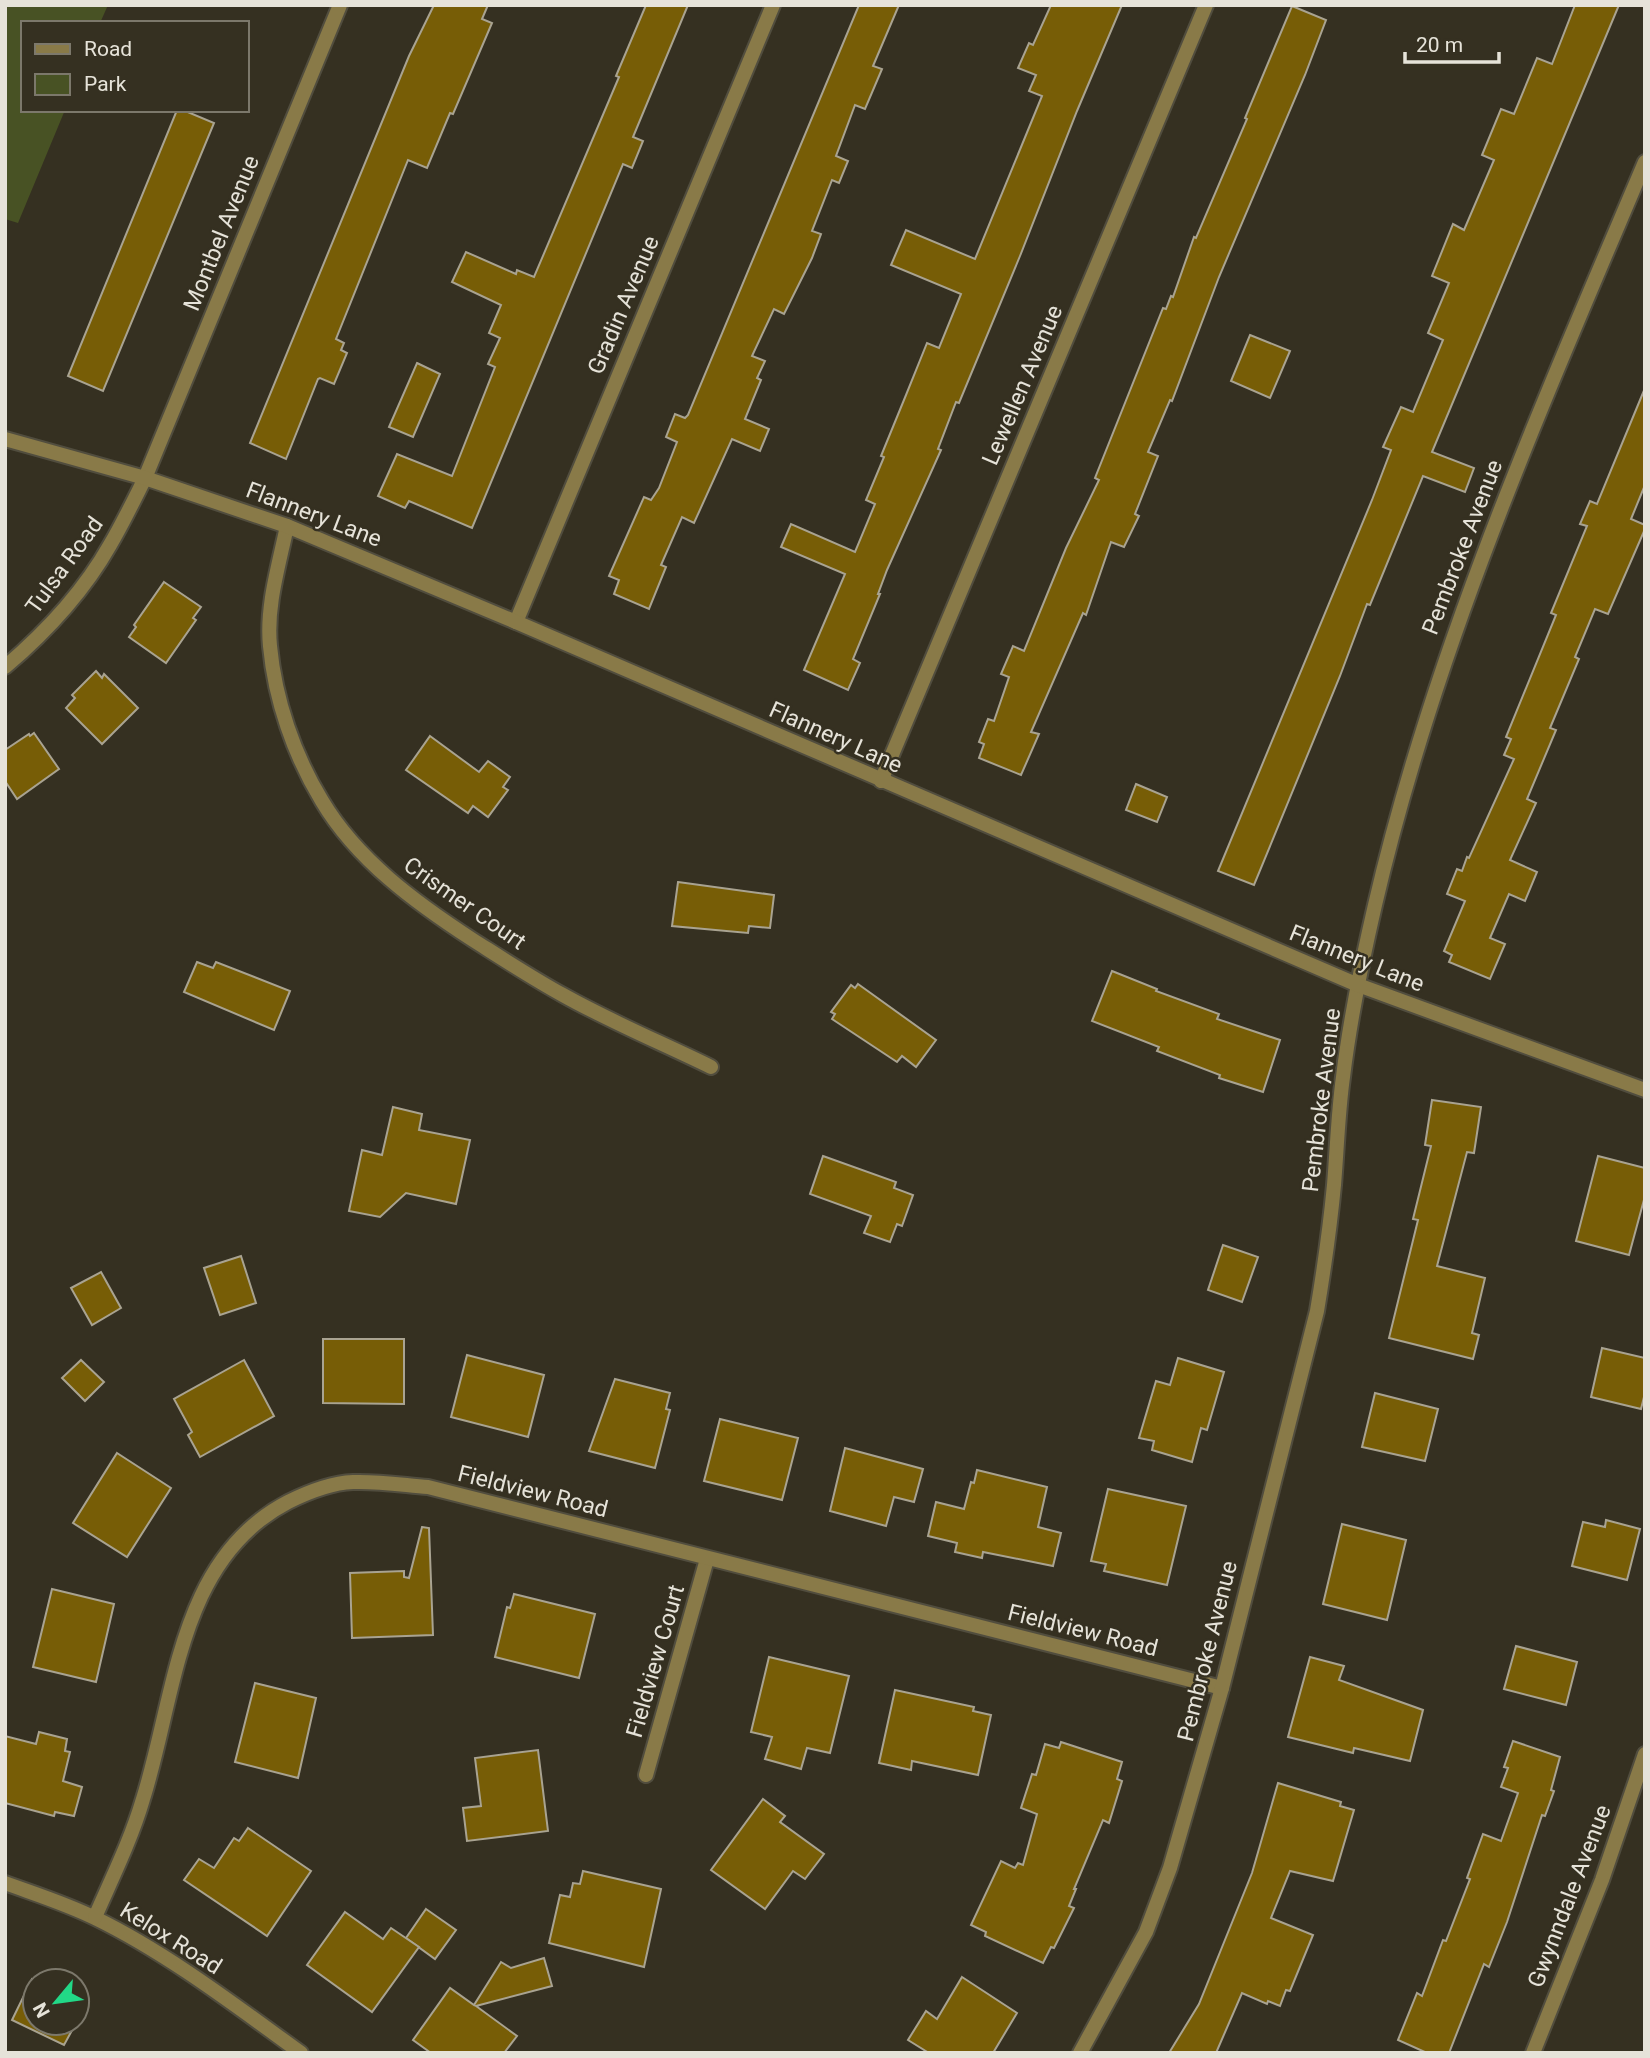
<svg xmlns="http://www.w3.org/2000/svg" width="1650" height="2058" viewBox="0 0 1650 2058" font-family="Roboto,sans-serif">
<rect width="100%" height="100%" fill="#353021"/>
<!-- green -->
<polygon fill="#485224" points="5,5 108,5 100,23 23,23 23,110 65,110 18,223 5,219"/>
<!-- building -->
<g fill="#775d06" stroke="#a9a391" stroke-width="2">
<polygon points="434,5 488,5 482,19 492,23 453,114 450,113 427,168 408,160 336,339 344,343 341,350 347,353 334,384 320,378 318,379 286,459 250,443 409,56"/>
<polygon points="646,5 688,5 633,137 643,141 632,168 623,164 472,528 409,501 405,508 378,496 397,454 452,476 495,367 488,364 500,338 489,333 501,305 452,282 466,252 516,274 517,270 534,277 619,77 616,76"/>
<polygon points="859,5 899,5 873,66 882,69 865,109 855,105 836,156 848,161 839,183 832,180 812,231 821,234 812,258 784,314 774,309 752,356 765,361 757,378 761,380 745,419 769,429 760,451 732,439 694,523 682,517 661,565 666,567 649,609 614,594 619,580 609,576 644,497 651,500 659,488 677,442 666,437 675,414 685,418 688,415"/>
<polygon points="1051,5 1122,5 1077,111 1020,256 959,403 956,402 938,449 941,450 887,570 878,594 880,594 853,659 860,663 848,690 804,670 845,574 781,547 791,524 855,552 875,504 866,500 884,457 881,456 906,395 927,343 939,348 961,294 891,265 906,230 975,259 1042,96 1029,91 1036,75 1018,68 1029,43 1033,45"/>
<polygon points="1575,5 1619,5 1432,452 1474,468 1465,492 1423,476 1370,605 1367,604 1340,676 1254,885 1218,871 1372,500 1391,450 1383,447 1401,407 1413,412 1443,340 1428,333 1449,283 1432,276 1453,224 1464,230 1494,160 1482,155 1501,109 1514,114 1537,58 1552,64"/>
<polygon points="1292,6 1326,20 1305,75 1219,277 1172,401 1170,400 1148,452 1158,456 1135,514 1139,516 1124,547 1111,542 1086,615 1083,613 1031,732 1039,734 1021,775 979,758 984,744 979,742 988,719 994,721 1009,677 1001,674 1013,646 1024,651 1066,548 1099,480 1095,478 1163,308 1166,309 1171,296 1173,297 1194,237 1196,238 1247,119 1245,118"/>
<polygon points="177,110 183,110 214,123 103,391 68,376"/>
<polygon points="1250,335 1290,351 1270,398 1231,381"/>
<polygon points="417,363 440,374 413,437 389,427"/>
<polygon points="1645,388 1645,485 1631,519 1645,525 1645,529 1608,614 1595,609 1575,657 1579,659 1550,728 1556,730 1527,799 1536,803 1510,860 1537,872 1525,901 1509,894 1490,938 1505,944 1490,979 1449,962 1452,955 1444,951 1465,901 1447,894 1457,869 1462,871 1467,857 1469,858 1514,759 1504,755 1511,739 1506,737 1556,615 1551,613 1587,526 1580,524 1590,501 1597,504"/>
<polygon points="164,582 201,607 193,618 196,620 166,663 129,637 136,627 134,625"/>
<polygon points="96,671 102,678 104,674 138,708 102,744 66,708 75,698 72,695"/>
<polygon points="34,733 59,769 17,799 5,781 5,750 29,734 30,736"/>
<polygon points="430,736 479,772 488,761 510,777 503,787 508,790 488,817 473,806 468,813 406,770"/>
<polygon points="1136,784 1167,797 1157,822 1126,810"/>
<polygon points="678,882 774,895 770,928 749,926 748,933 672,926"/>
<polygon points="197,962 213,968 216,962 290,991 274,1030 184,992"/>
<polygon points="1112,971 1157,989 1156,991 1219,1014 1217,1019 1280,1040 1263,1092 1219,1078 1220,1075 1157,1051 1159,1047 1092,1021"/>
<polygon points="858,984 936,1040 916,1067 902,1056 897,1062 832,1019 835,1014 831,1012 851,985 855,988"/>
<polygon points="1432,1100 1481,1107 1474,1153 1467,1152 1437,1266 1485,1278 1472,1333 1479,1335 1473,1359 1389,1338 1418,1220 1413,1219 1431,1146 1425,1145"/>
<polygon points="393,1107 422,1114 419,1130 470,1140 456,1204 406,1193 380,1217 349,1211 362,1150 382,1155"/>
<polygon points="823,1156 896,1182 894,1188 913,1195 902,1226 897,1224 890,1242 864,1233 871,1216 810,1194"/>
<polygon points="1598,1156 1645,1168 1645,1196 1629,1255 1576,1241"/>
<polygon points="1223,1245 1258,1257 1242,1302 1208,1290"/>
<polygon points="241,1256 256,1303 220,1315 204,1268"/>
<polygon points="101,1272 121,1308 92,1325 71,1288"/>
<polygon points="323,1339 404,1339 404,1404 323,1403"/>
<polygon points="1602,1348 1645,1358 1645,1393 1641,1409 1591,1397"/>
<polygon points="467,1355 544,1375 528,1437 451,1417"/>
<polygon points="1178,1358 1224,1372 1207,1430 1201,1428 1192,1462 1152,1450 1154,1441 1139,1438 1156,1381 1170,1385"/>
<polygon points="81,1360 104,1382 85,1401 62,1378"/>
<polygon points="244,1360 274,1416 200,1457 188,1435 192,1432 174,1399"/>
<polygon points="615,1379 670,1393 666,1409 670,1410 655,1468 589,1451"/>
<polygon points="1375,1393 1438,1409 1425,1461 1362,1447"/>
<polygon points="720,1419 798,1438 782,1500 704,1481"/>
<polygon points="845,1448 923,1469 914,1502 894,1497 886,1526 830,1511"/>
<polygon points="117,1453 171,1488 127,1557 73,1523"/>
<polygon points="977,1470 1047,1487 1038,1527 1061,1533 1053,1566 983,1552 982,1558 955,1552 957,1543 928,1536 936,1502 964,1509 971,1482 974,1483"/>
<polygon points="1108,1489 1186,1506 1167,1585 1104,1571 1106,1564 1091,1561"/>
<polygon points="1606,1520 1640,1529 1627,1580 1572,1566 1583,1522 1605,1527"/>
<polygon points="1342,1524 1406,1540 1387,1620 1323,1604"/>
<polygon points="422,1527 429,1528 433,1635 352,1638 350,1573 404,1571 404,1577 409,1578"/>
<polygon points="52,1589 114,1604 96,1682 33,1667"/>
<polygon points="514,1594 595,1614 579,1678 495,1657 507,1607 510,1608"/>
<polygon points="1516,1646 1577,1662 1566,1705 1504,1689"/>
<polygon points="769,1657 849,1676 830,1753 807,1748 801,1769 765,1759 772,1737 751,1732"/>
<polygon points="1310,1657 1344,1666 1339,1680 1423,1710 1410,1761 1354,1748 1353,1753 1288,1737"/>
<polygon points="255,1683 316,1698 298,1778 235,1762"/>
<polygon points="895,1690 974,1707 973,1711 991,1715 978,1775 912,1761 911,1770 879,1763"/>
<polygon points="39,1732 67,1739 65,1751 70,1752 63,1781 82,1787 74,1816 55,1812 54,1816 5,1803 5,1736 36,1744"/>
<polygon points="1513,1741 1560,1757 1551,1790 1554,1791 1545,1816 1542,1815 1507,1922 1489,1967 1484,1964 1449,2053 1427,2053 1398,2040 1417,1993 1422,1996 1443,1940 1446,1941 1470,1879 1467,1878 1483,1834 1501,1841 1518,1793 1501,1787 1508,1768 1504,1767"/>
<polygon points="1061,1742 1122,1762 1117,1779 1122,1781 1109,1823 1103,1820 1074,1889 1076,1889 1069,1906 1074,1908 1054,1948 1051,1947 1043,1963 985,1936 986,1932 971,1925 1001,1861 1015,1868 1018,1863 1023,1865 1037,1814 1021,1808 1032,1774 1036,1775 1045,1744 1059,1748"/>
<polygon points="538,1750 548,1831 467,1841 463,1808 481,1806 475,1758"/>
<polygon points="1278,1783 1341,1802 1340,1806 1354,1810 1333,1881 1290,1871 1271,1918 1313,1935 1290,1991 1286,1990 1280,2006 1268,2001 1267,2004 1242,1993 1216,2053 1169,2053 1199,2004 1252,1873"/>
<polygon points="763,1799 785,1816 780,1822 824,1854 805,1879 793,1871 765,1909 711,1870"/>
<polygon points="248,1828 311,1871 267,1936 184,1880 199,1859 214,1868 234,1838 239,1841"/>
<polygon points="583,1871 661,1889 644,1967 549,1943 560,1895 570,1897 573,1883 580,1884"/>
<polygon points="426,1909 456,1930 435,1959 406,1938"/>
<polygon points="345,1912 383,1939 391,1928 419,1947 372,2012 307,1965"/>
<polygon points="544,1958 552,1986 476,2006 517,2036 504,2053 431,2053 413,2040 450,1988 474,2005 501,1962 511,1968"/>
<polygon points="962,1977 1017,2013 993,2053 929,2053 908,2040 926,2011 937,2019"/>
<polygon points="32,1979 37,1981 35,1981 35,2023 76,2023 64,2045 12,2020"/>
</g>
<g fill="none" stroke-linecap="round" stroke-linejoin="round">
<!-- minor casing -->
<g stroke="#514d3e" stroke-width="18">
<g id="minor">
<path d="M287,526C279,565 266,606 270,646C275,700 294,755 322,801C357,860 416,903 473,940C503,959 532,978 563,995C611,1022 662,1043 711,1067"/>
<polyline points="516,622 773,5"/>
<path d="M5,667C45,633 84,591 110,545C123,523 134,500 145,478L340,5"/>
<polyline points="881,781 1206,5"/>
<polyline points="646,1775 707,1559"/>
<path d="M5,1883C35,1894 67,1904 95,1918C167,1953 236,2006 301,2053"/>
<path d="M95,1917C112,1878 131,1840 143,1799C176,1695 178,1559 288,1502C308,1492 330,1483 353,1482C378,1481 403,1485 428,1487L1222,1688"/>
<path d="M1080,2053L1146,1932L1170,1868L1222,1688L1317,1311C1324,1269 1330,1227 1334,1185C1337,1149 1338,1113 1343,1077C1350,1019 1362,961 1375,905C1435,646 1542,405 1645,162"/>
<polyline points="1533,2053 1602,1880 1645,1754"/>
</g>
</g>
<!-- tertiary casing -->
<g stroke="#514d3e" stroke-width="18">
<polyline id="tertiary" points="5,439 145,478 287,526 516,622 1358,985 1645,1090"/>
</g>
<!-- minor -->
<use href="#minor" stroke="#897a48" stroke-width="14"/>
<!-- tertiary -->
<use href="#tertiary" stroke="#897a48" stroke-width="14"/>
</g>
<g text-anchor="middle" stroke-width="5" stroke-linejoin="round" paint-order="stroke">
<!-- street labels -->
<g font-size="23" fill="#e6e3d9" stroke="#353021">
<text transform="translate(221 233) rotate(-68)" y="8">Montbel Avenue</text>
<text transform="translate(623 305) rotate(-67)" y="8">Gradin Avenue</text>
<text transform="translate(1022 385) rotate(-67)" y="8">Lewellen Avenue</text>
<text transform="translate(314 514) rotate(21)" y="8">Flannery Lane</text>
<text transform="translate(1462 547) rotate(-69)" y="8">Pembroke Avenue</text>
<text transform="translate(64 565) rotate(-54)" y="8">Tulsa Road</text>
<text transform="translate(836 737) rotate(24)" y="8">Flannery Lane</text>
<text transform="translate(465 903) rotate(35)" y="8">Crismer Court</text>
<text transform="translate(1357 958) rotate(22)" y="8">Flannery Lane</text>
<text transform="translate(1321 1100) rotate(-83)" y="8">Pembroke Avenue</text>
<text transform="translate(533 1491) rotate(14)" y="8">Fieldview Road</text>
<text transform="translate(1083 1630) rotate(14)" y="8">Fieldview Road</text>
<text transform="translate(1207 1651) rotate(-76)" y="8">Pembroke Avenue</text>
<text transform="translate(655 1661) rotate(-74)" y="8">Fieldview Court</text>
<text transform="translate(1569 1896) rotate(-69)" y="8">Gwynndale Avenue</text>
<text transform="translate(171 1938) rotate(32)" y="8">Kelox Road</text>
</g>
</g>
<!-- border -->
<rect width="1650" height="2058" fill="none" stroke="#e6e3d9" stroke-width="14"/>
<!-- legend -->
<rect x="21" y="21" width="228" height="91" fill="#353021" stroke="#7c786b" stroke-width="2"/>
<rect x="35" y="44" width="35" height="10" fill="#897a48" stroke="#7c786b" stroke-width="2"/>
<text x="84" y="56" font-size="21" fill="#e6e3d9">Road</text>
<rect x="35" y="74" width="35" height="21" fill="#485224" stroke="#7c786b" stroke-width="2"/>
<text x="84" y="91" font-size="21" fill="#e6e3d9">Park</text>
<!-- north arrow -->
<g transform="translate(56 2002) rotate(241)"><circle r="33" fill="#353021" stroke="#7c786b" stroke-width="2"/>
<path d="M0-5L12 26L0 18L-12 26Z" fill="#22d887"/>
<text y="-10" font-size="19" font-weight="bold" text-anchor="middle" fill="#e6e3d9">N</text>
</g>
<!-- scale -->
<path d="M1405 52v10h94v-10" fill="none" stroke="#e6e3d9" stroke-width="3.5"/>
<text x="1416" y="52" font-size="21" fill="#e6e3d9" stroke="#353021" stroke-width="5" paint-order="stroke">20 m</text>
</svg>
